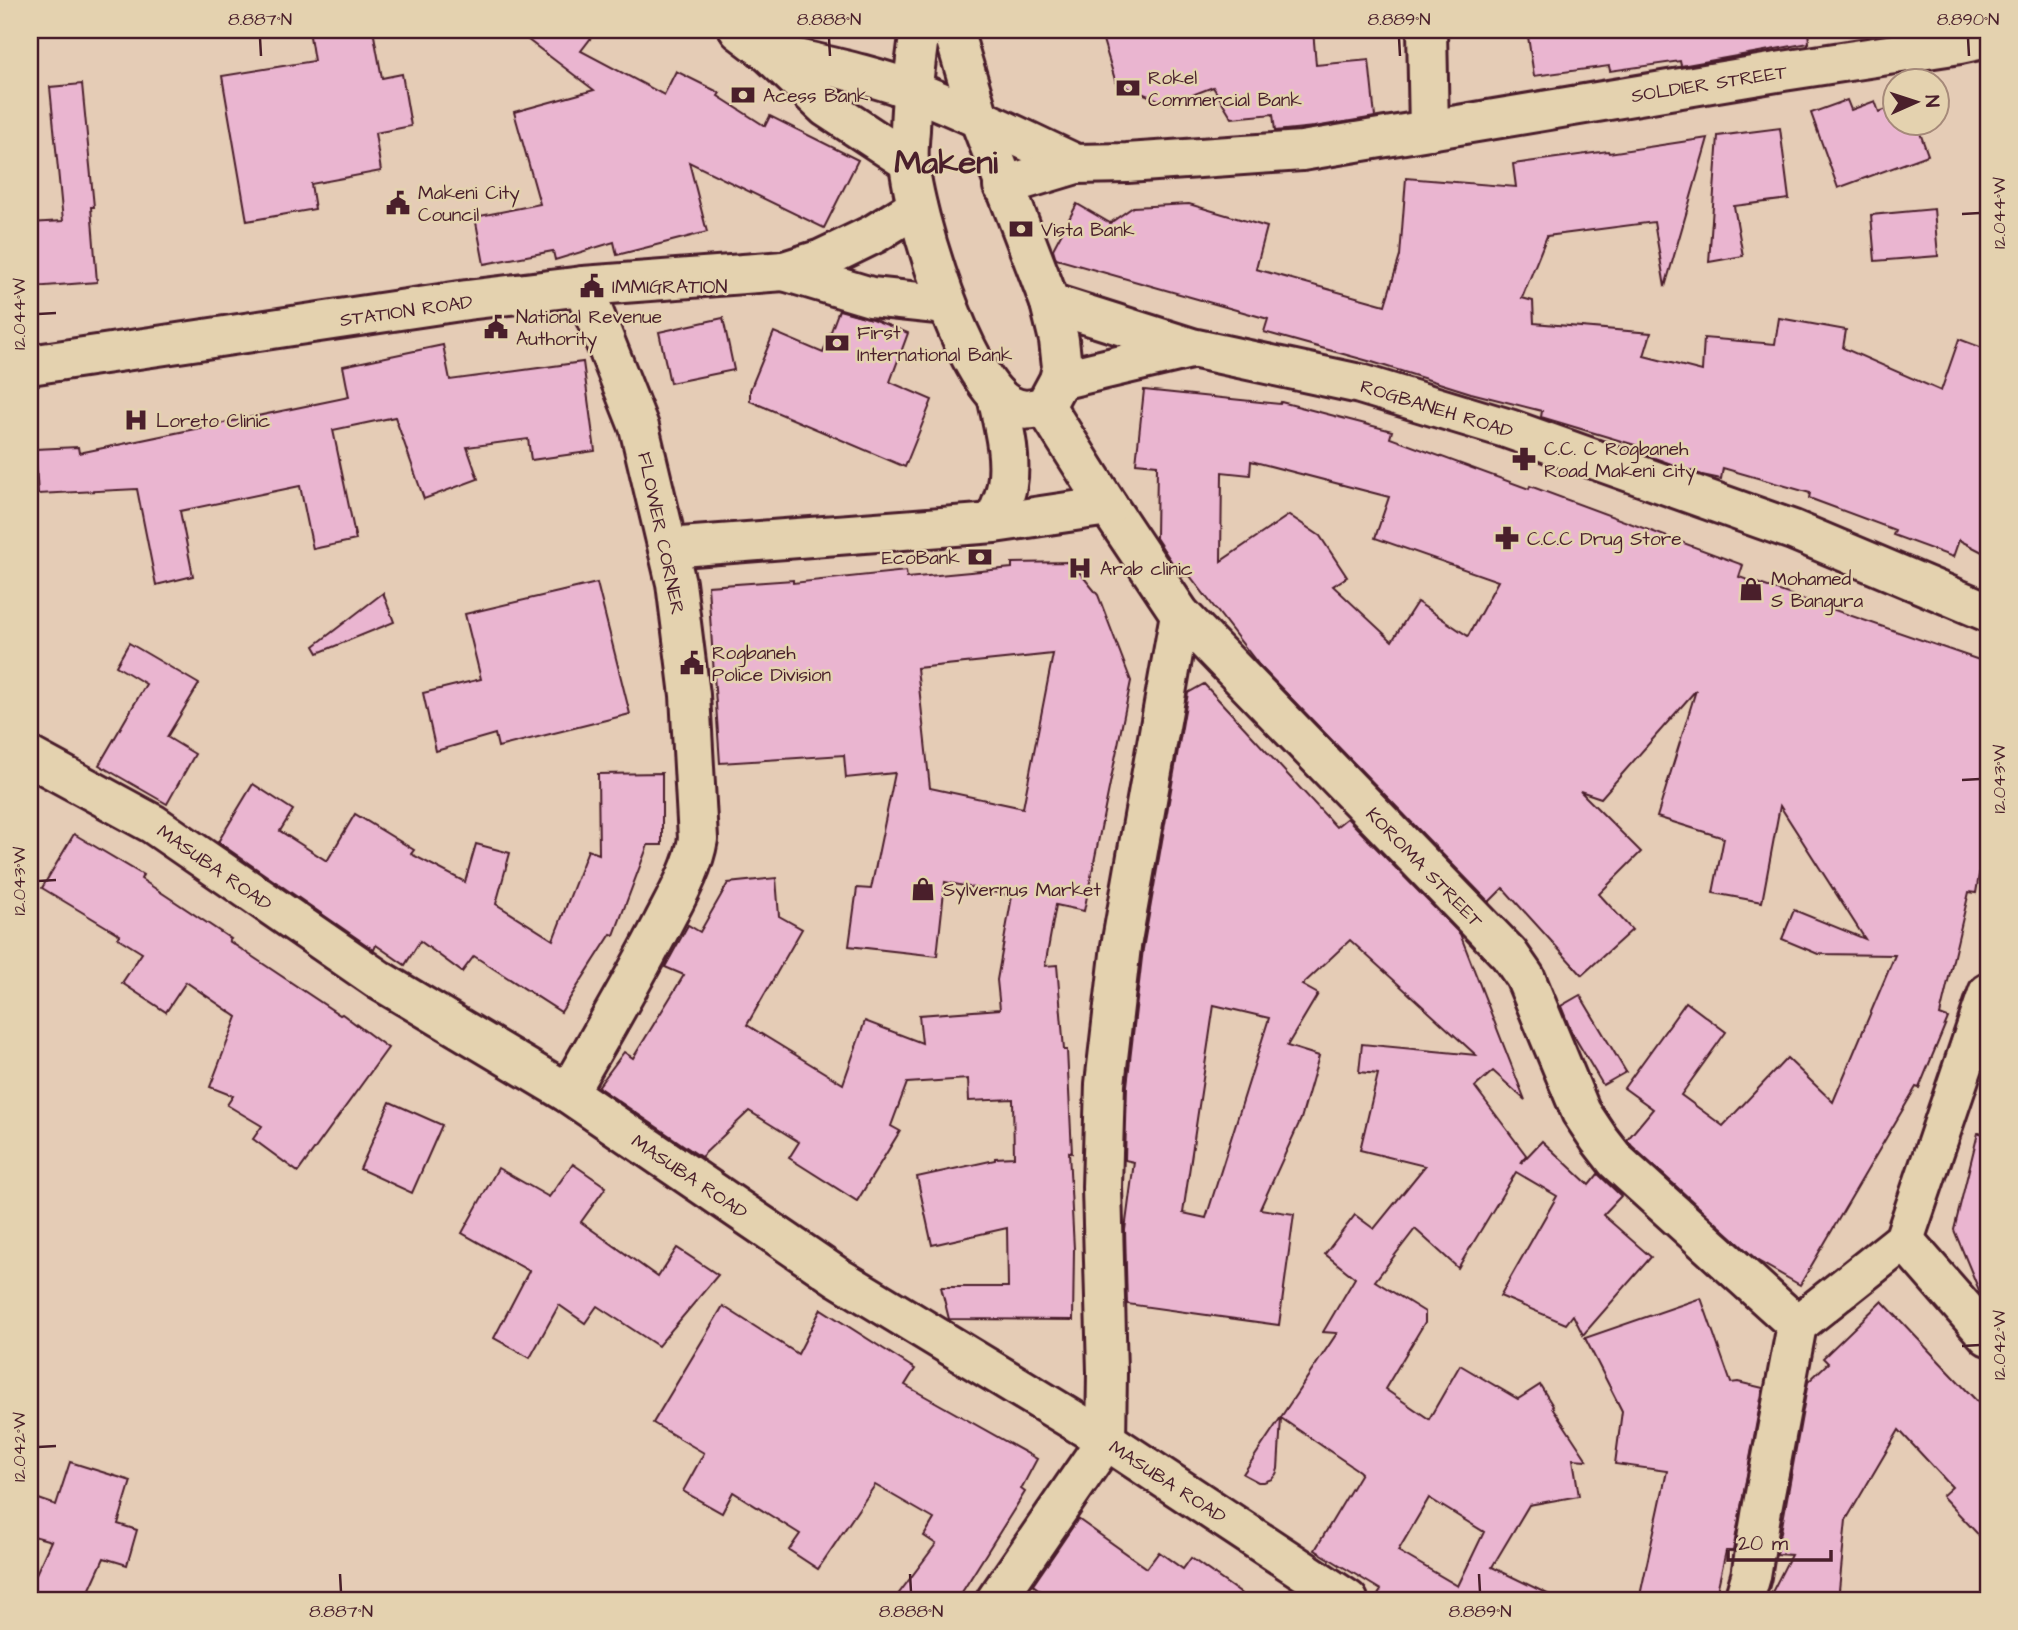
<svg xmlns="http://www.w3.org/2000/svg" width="2018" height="1630" viewBox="0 0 2018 1630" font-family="'Architects Daughter',sans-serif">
<rect width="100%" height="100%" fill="#e5ccb6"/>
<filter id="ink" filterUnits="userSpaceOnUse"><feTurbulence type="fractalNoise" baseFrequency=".0143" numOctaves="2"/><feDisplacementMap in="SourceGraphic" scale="14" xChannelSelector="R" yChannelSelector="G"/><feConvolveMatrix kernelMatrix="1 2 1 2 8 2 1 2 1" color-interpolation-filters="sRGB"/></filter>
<g filter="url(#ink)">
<!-- building -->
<g fill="#eab5d0" stroke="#4a1f2b" stroke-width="2" fill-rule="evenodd">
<polygon points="309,30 373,30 382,78 402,74 411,126 375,133 381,171 311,184 315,209 247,221 222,76 314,61"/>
<polygon points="515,30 597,30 581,51 664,95 676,71 720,93 718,96 765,126 770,116 858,160 824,228 689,162 707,232 617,255 614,242 555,260 553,251 484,264 475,217 540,204 514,112 594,90"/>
<polygon points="1100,30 1265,30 1265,34 1313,30 1316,65 1369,60 1375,117 1314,127 1275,131 1273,114 1232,118 1213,87 1169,104 1116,83"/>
<polygon points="1527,30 1808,30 1809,43 1681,66 1680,61 1610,71 1609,66 1534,76"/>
<polygon points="82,84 94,207 91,207 97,282 33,287 30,223 63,221 50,87"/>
<polygon points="1847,100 1851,110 1875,101 1879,112 1895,106 1895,122 1916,122 1928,155 1838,188 1811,113"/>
<polygon points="1780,128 1789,199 1734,206 1743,256 1709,262 1718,136"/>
<polygon points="1708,138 1665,287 1654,222 1547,236 1522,298 1533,301 1534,323 1651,333 1644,356 1702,371 1704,338 1775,344 1779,318 1846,330 1843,348 1941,391 1959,339 1988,350 1988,555 1959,540 1953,557 1893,535 1895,530 1809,498 1810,493 1723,468 1721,479 1702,475 1646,455 1648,449 1541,417 1542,411 1471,393 1372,362 1264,332 1268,319 1056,259 1053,249 1077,204 1110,223 1133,207 1189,204 1267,227 1256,269 1385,305 1400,256 1406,178 1516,187 1513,164 1608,151 1609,153"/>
<polygon points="1934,209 1938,256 1875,261 1871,215"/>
<polygon points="839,310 872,319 908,333 890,382 932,400 905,467 750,401 750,390 774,332 823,353"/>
<polygon points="723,318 734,370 670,383 659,332"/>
<polygon points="443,345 450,380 583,362 595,451 531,460 528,439 467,447 478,479 424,499 395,417 333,430 356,540 313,549 300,486 180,511 193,576 156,585 137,489 38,494 35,449 78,447 79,453 349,397 343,366"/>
<path d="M1144,390L1280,404L1281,402L1392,431L1390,438L1529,489L1530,486L1743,565L1739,577L1988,663V833L1986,832L1976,893L1969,892L1940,1015L1948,1018L1919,1088L1916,1087L1800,1285L1758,1261L1632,1146L1627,1140L1653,1109L1624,1088L1686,1002L1726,1032L1681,1095L1723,1126L1787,1058L1833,1102L1895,955L1818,954L1782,939L1794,910L1865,939L1780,806L1762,902L1713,893L1724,838L1657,817L1696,690L1601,798L1580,791L1641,852L1599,894L1632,930L1582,975L1503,888L1489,902L1259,665L1190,576H1181L1156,538L1157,465L1136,463ZM1251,461L1389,497L1375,538L1498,581L1468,636L1417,602L1392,641L1333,586L1347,577L1320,536L1289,515L1221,561L1222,472L1250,475Z"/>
<path d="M1071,562L1098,595L1131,681L1084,911L1056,905L1045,966L1057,965L1064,1050H1067L1072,1153L1069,1152L1074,1249L1073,1320L949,1319L941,1287H1008L1007,1228L932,1245L917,1177L995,1160V1158L1014,1157L1013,1099L969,1101L968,1079L907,1083L891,1126L900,1131L857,1201L789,1158L799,1142L749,1111L701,1157L598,1087L624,1052L633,1058L684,975L665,967L688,925L700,932L728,883L776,878L779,916L802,929L747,1025L843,1084L865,1021L922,1043L919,1015L1000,1009L997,980L1012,896L945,882L937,956L849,946L857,888L871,889L895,773L846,778L844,755L720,763L708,586L793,580V583L906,571L907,578L1012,568V563ZM1053,654L1023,808L930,788L917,668Z"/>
<polygon points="597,583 630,714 498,747 495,734 436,751 423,693 481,679 465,614"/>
<polygon points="383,593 394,622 318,653 314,646"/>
<polygon points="129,643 199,684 167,737 195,754 167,804 99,765 146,684 116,666"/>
<path d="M1204,684L1336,827L1347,818L1460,934L1525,1100L1493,1071L1475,1087L1526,1155L1521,1163L1542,1141L1589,1185L1598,1174L1621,1196L1603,1215L1651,1257L1583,1335L1573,1315L1566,1324L1500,1296L1557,1196L1516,1172L1458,1268L1415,1229L1375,1281L1425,1312V1322L1385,1389L1429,1419L1460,1365L1518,1399L1540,1385L1553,1406L1552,1407L1587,1460L1573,1459L1579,1496L1529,1505L1492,1567L1560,1600H1375L1381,1590L1315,1550L1361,1473L1359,1471L1281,1418L1278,1469L1276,1474L1272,1479L1264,1482H1258L1243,1474L1337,1333L1323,1332L1355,1278L1325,1254L1355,1215L1374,1229L1425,1166L1360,1150L1378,1074L1359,1072L1362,1044L1476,1055L1350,940L1302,985L1318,994L1287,1046L1319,1056L1301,1119L1260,1209L1294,1214L1279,1325L1127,1304L1125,1230L1134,1162L1125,1160L1127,1086L1143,949L1188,693ZM1214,1005L1269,1018L1206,1218L1183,1213ZM1429,1498L1484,1532L1458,1586L1398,1551Z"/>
<polygon points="662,773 662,845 648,845 614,935 611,934 561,1012 474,956 462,972 420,941 405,965 376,945 374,950 218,842 253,784 293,810 280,831 327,861 355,814 414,850 411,854 465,882 476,844 510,853 496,904 553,940 588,850 599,854 598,774"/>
<polygon points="74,834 143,875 141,879 231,939 229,941 340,1015 342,1014 388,1048 298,1172 253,1139 262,1126 227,1105 233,1096 210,1087 237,1017 186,982 166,1012 122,983 142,953 118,938 120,935 42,888"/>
<polygon points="1580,995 1626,1072 1603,1085 1571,1031 1561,1006"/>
<polygon points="390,1102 442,1125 412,1193 360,1169"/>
<polygon points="1978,1133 1988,1134 1988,1303 1981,1295 1954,1230"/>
<polygon points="573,1164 606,1187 581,1222 658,1277 677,1248 718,1275 658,1346 597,1306 585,1323 559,1305 530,1358 494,1338 529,1271 462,1233 498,1168 549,1197"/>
<polygon points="1701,1298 1731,1383 1738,1382 1763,1388 1733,1551 1726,1551 1715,1600 1639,1600 1667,1471 1615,1464 1622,1411 1585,1338"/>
<polygon points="1882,1301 1988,1413 1988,1545 1942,1496 1952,1487 1899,1430 1846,1520 1838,1600 1768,1600 1791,1555 1777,1554 1808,1382 1828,1363 1823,1358"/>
<polygon points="723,1306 798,1354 821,1309 915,1369 905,1385 1037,1459 1021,1489 1025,1492 957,1600 894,1600 936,1544 924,1536 934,1519 875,1485 818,1569 789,1550 800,1534 733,1492 722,1513 683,1491 704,1453 653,1423"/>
<polygon points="70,1462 131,1481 118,1524 137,1530 127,1565 104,1558 85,1600 30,1600 30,1587 51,1541 30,1535 30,1496 56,1505"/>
<polygon points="1078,1519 1147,1568 1159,1552 1183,1569 1191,1558 1250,1600 1053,1600 1033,1585"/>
</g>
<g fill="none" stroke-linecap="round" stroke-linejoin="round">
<!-- minor casing -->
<g stroke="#4a1f2b" stroke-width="44">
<g id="minor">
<polyline points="739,30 768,52 827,108 909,162"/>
<polyline points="1427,30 1429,130"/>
<path d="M768,52C816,64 867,73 914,91C969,112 1022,139 1076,164"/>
<polyline points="1003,186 1076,164 1127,163 1302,151 1783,71 1960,44 1988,38"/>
<polyline points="1045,406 1108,506 1180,614 1509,954 1525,977 1581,1112 1599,1139 1616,1161 1797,1325"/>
<path d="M994,523C999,510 1005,498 1007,485C1012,456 1003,424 997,396"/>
<polyline points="668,548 994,523 1108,506"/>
<polyline points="30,757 153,824 379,980 568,1093 839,1278 1106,1440 1348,1600"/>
<path d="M568,1093C600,1037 633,981 663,923C677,896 693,869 698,839L690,695L676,583L639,427L583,286"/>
<polyline points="1904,1240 1988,1336"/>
<polyline points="996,1600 1106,1440 1107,1372 1102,1187 1105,1084 1121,946 1180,614"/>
<polyline points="1744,1600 1751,1576 1761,1515 1797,1325 1904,1240 1988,993"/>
</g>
</g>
<!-- major casing -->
<g stroke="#4a1f2b" stroke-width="44">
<g id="major">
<path d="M920,30C915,64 911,96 910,130C909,141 908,152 909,162C914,214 963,380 1009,405C1021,412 1032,410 1045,406L1059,380L1062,367L1059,340L1050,303L979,118L953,30"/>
<polyline points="784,271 871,297 947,305"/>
<polyline points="1050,303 1192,348 1360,384 1509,429 1793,530 1988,612"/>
<polyline points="30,365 467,300 583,286 784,271 822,259 841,250 874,234 917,207"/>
<polyline points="1059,380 1190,349"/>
</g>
</g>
<!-- minor -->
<use href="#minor" stroke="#e4d2af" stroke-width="38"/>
<!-- major -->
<use href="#major" stroke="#e4d2af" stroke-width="38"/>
</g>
</g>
<!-- ticks -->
<path fill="none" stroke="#4a1f2b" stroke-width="2.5" d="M260,38L261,56M829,38L830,56M1399,38L1400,56M1968,38L1969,56M1962,214L1980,213M38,314L56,313M1962,780L1980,779M38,881L56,880M1962,1346L1980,1345M38,1447L56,1446M340,1574L341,1592M910,1574L911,1592M1479,1574L1480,1592"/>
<!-- icons -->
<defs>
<g id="bank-bare" transform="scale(1.89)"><path d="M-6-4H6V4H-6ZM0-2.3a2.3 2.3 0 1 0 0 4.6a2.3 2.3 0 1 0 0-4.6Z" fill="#4a1f2b" stroke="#e4d2af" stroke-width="2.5" paint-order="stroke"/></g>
<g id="civic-bare" transform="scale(1.89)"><path d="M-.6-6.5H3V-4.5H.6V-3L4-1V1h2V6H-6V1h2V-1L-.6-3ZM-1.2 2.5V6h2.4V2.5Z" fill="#4a1f2b" stroke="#e4d2af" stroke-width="2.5" paint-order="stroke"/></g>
<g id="hospital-bare" transform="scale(1.89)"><path d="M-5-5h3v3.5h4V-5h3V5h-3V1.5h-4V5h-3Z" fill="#4a1f2b" stroke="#e4d2af" stroke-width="2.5" paint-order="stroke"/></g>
<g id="pharmacy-bare" transform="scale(1.89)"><path d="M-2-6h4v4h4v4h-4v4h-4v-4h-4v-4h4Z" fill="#4a1f2b" stroke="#e4d2af" stroke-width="2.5" paint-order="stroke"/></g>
<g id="shop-bare" transform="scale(1.89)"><path d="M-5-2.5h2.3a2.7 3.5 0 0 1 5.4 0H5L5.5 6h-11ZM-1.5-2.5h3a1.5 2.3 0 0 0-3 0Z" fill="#4a1f2b" stroke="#e4d2af" stroke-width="2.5" paint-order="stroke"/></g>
</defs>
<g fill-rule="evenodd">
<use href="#bank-bare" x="1128" y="88"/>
<use href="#bank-bare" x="743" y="95"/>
<use href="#civic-bare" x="398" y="203"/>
<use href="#bank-bare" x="1021" y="229"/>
<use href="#civic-bare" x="592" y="286"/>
<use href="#civic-bare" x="496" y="327"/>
<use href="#bank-bare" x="837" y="343"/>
<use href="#hospital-bare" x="136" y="420"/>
<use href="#pharmacy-bare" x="1524" y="459"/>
<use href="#pharmacy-bare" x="1507" y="538"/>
<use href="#bank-bare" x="980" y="557"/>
<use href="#hospital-bare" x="1080" y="568"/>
<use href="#shop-bare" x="1751" y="589"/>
<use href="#civic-bare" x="692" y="663"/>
<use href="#shop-bare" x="923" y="889"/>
</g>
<g text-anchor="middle" stroke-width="5" stroke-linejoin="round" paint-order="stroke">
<!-- poi labels -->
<g font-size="19" fill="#4a1f2b" stroke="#e4d2af" text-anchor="start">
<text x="1148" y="84">Rokel<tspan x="1148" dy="22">Commercial Bank</tspan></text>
<text x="763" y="102">Acess Bank</text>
<text x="418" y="199">Makeni City<tspan x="418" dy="22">Council</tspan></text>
<text x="1041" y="236">Vista Bank</text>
<text x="612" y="293">IMMIGRATION</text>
<text x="516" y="323">National Revenue<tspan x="516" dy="22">Authority</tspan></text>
<text x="857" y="339">First<tspan x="857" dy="22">International Bank</tspan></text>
<text x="156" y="427">Loreto Clinic</text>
<text x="1544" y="455">C.C. C Rogbaneh<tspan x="1544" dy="22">Road Makeni city</tspan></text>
<text x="1527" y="545">C.C.C Drug Store</text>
<text x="960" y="564" text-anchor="end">EcoBank</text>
<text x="1100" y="575">Arab clinic</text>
<text x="1771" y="585">Mohamed<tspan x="1771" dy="22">S Bangura</tspan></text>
<text x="712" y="659">Rogbaneh<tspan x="712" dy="22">Police Division</tspan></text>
<text x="943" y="896">Sylvernus Market</text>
</g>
<!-- street labels -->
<g font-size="19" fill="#4a1f2b" stroke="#e4d2af">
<text transform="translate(1709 83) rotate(-9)" y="7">SOLDIER STREET</text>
<text transform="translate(406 310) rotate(-8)" y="7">STATION ROAD</text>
<text transform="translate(1437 408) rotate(17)" y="7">ROGBANEH ROAD</text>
<text transform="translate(662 533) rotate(78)" y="7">FLOWER CORNER</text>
<text transform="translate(215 867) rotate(35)" y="7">MASUBA ROAD</text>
<text transform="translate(1425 867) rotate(46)" y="7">KOROMA STREET</text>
<text transform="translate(690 1176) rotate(34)" y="7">MASUBA ROAD</text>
<text transform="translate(1168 1481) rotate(33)" y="7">MASUBA ROAD</text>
</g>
<!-- town labels -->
<g font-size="33" font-weight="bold" fill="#4a1f2b" stroke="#e4d2af">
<text x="946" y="173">Makeni</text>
</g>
</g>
<!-- margin -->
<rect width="2018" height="1630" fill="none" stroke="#e4d2af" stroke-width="77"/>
<!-- north arrow -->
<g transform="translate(1916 102) rotate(87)"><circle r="33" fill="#e4d2af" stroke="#a68a7a" stroke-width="2"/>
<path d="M0-5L12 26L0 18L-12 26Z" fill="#4a1f2b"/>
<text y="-10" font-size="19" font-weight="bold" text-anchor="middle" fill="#4a1f2b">N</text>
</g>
<!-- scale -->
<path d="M1728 1550v10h103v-10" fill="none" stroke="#4a1f2b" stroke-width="3.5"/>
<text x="1738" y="1550" font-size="21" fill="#4a1f2b" stroke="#e4d2af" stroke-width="5" paint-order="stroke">20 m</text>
<rect x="38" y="38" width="1942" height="1554" fill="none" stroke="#4a1f2b" stroke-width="2.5"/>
<g font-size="18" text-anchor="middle" fill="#4a1f2b">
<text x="260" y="25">8.887°N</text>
<text x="829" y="25">8.888°N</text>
<text x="1399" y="25">8.889°N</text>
<text x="1968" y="25">8.890°N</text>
<text transform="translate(1999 213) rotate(-90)" y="6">12.044°W</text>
<text transform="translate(19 314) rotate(-90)" y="6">12.044°W</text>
<text transform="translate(1999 779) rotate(-90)" y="6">12.043°W</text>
<text transform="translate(19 881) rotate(-90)" y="6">12.043°W</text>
<text transform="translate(1999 1345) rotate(-90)" y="6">12.042°W</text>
<text transform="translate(19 1447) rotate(-90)" y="6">12.042°W</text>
<text x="341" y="1617">8.887°N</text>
<text x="911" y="1617">8.888°N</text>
<text x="1480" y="1617">8.889°N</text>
</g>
</svg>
